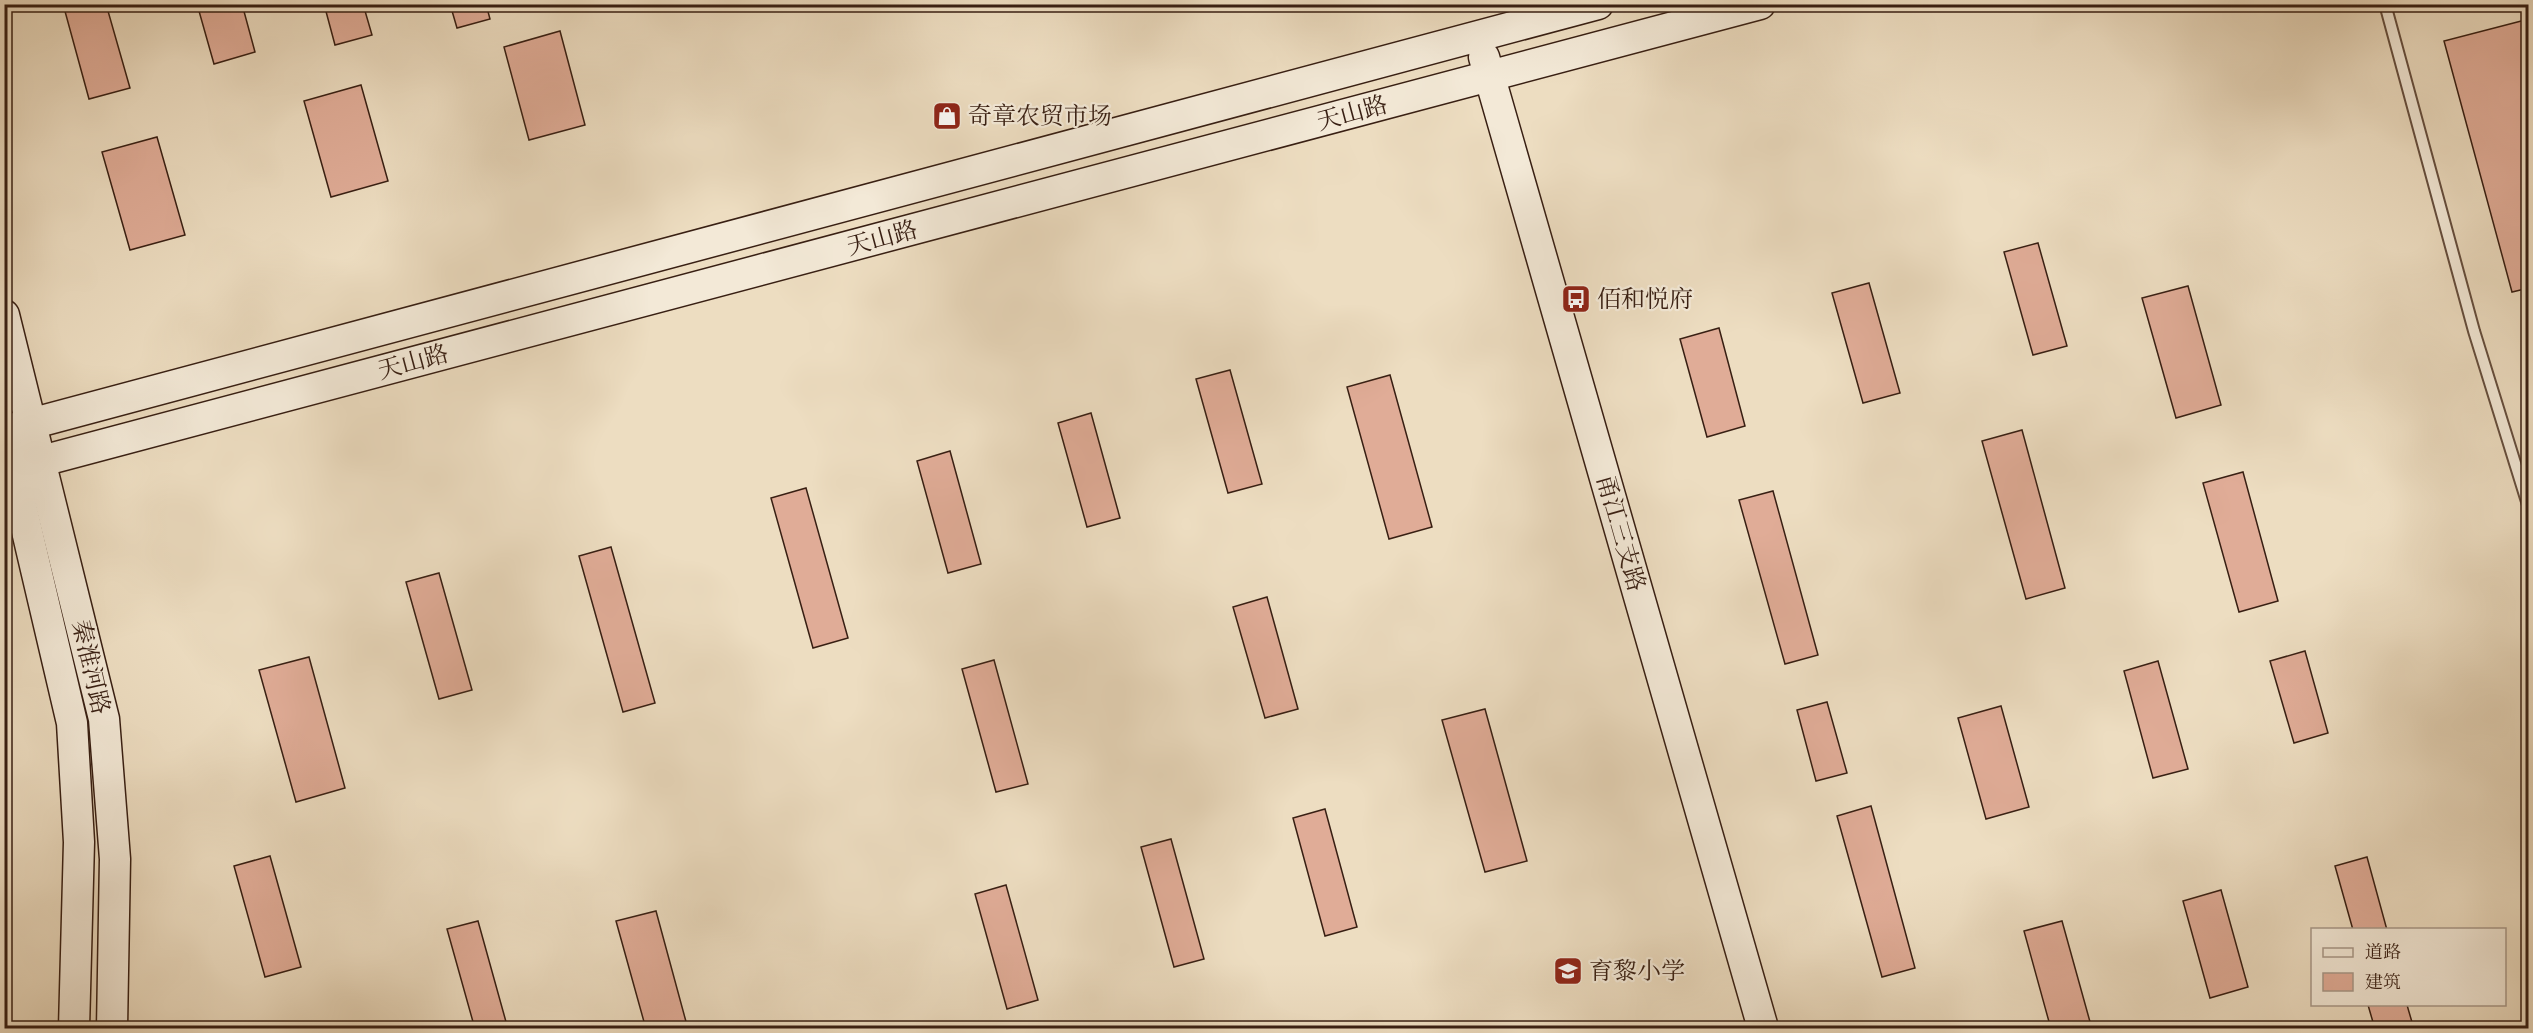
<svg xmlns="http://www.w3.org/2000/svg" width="2533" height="1033" viewBox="0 0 2533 1033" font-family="'EB Garamond','Noto Serif SC',serif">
<rect width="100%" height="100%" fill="#edddc1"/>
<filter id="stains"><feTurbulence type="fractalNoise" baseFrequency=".00333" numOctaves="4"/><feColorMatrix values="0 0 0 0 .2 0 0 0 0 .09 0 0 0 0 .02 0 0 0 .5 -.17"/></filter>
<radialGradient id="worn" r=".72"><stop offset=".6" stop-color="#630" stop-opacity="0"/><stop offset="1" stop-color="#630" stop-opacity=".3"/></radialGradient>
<!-- building -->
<g fill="#e0ac97" stroke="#381f13" stroke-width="1.5">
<polygon points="63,4 106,4 130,88 89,99"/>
<polygon points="197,4 242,4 255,52 214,64"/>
<polygon points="324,4 363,4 372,35 335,45"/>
<polygon points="450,4 486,4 490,19 457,28"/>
<polygon points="2529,19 2529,288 2512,292 2444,41"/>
<polygon points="560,31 585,125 529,140 504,47"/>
<polygon points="361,85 388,181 331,197 304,101"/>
<polygon points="157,137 185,235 130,250 102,152"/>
<polygon points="2038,243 2067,346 2033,355 2004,252"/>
<polygon points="1869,283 1900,393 1863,403 1832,293"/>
<polygon points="2188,286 2221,405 2176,418 2142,298"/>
<polygon points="1719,328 1745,426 1707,437 1680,339"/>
<polygon points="1230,370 1262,484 1228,493 1196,379"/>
<polygon points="1390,375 1432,527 1389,539 1347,387"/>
<polygon points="1091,413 1120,518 1087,527 1058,423"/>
<polygon points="2022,430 2065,588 2026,599 1982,441"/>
<polygon points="950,451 981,564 948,573 917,461"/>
<polygon points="2243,472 2278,601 2239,612 2203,483"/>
<polygon points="806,488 848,638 813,648 771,498"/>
<polygon points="1773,491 1818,655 1785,664 1739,500"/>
<polygon points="611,547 655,703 623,712 579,556"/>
<polygon points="439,573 472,690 439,699 406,582"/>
<polygon points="1267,597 1298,709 1265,718 1233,607"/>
<polygon points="2305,651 2328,733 2294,743 2270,661"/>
<polygon points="309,657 345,788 296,802 259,670"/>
<polygon points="994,660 1028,784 996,792 962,669"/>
<polygon points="2158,661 2188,769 2153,778 2124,671"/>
<polygon points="1827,702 1847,773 1816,781 1797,710"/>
<polygon points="2001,706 2029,807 1986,819 1958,718"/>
<polygon points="1485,709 1527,861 1485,872 1442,720"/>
<polygon points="1871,806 1915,968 1882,977 1837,816"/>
<polygon points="1325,809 1357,927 1325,936 1293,818"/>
<polygon points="1171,839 1204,959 1174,967 1141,847"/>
<polygon points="270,856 301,967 265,977 234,866"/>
<polygon points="2367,857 2387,930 2353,930 2335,866"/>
<polygon points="1006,885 1038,1000 1007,1009 975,894"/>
<polygon points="2221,890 2248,987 2210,998 2183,901"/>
<polygon points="656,911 688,1029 646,1029 616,921"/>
<polygon points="478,921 508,1029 475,1029 447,929"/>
<polygon points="2062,921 2092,1029 2051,1029 2024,931"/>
<polygon points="2368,1005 2407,1005 2414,1029 2375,1029"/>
</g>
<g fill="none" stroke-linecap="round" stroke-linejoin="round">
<!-- lane casing -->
<g stroke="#654e3e" stroke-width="14">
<polyline id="lane" points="2385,4 2474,331 2528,505"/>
</g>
<!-- secondary casing -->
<g stroke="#381f13" stroke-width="33">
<g id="secondary">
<polyline points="1484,57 1763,1028"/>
<polyline points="4,315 104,719 115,859 112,1028"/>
<polyline points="4,431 1598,4"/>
<polyline points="8,450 72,723 79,842 74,1028"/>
<polyline points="4,471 1760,4"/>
</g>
</g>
<!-- lane -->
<use href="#lane" stroke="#f3e9d7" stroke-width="10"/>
<!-- secondary -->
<use href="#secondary" stroke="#f3e9d7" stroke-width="30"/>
</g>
<!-- icons -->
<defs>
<g id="shop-square" transform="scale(1.5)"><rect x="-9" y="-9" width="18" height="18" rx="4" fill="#8f2418" stroke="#f3e9d7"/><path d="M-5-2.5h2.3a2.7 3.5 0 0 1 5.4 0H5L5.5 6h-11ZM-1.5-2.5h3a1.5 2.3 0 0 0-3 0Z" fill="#fff"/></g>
<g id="bus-square" transform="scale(1.5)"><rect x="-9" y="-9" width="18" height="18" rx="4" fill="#8f2418" stroke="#f3e9d7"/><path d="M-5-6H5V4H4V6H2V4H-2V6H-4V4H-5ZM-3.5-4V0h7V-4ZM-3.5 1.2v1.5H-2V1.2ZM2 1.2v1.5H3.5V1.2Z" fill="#fff"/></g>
<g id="school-square" transform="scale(1.5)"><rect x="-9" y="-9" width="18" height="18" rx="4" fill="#8f2418" stroke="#f3e9d7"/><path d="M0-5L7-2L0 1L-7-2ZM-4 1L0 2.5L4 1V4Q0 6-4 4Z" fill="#fff"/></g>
</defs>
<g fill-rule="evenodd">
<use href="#shop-square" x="947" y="116"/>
<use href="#bus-square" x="1576" y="299"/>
<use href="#school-square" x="1568" y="971"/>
</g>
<g text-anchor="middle" stroke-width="4.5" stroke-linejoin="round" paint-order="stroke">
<!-- street labels -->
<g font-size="24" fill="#381f13" stroke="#f3e9d7">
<text transform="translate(1352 113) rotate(-15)" y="8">天山路</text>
<text transform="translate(882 238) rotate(-15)" y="8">天山路</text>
<text transform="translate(413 362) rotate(-15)" y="8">天山路</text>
<text transform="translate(1621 533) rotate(74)" y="8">甬江三支路</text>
<text transform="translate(91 667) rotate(77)" y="8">秦淮河路</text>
</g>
<!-- poi labels -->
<g font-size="24" fill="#381f13" stroke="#f3e9d7" text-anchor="start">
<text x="968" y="124">奇章农贸市场</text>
<text x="1597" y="307">佰和悦府</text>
<text x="1589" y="979">育黎小学</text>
</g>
</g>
<!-- margin -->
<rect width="2533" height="1033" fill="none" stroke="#edddc1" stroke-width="24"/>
<rect x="6" y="6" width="2521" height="1021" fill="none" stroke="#381f13" stroke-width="3"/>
<rect x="12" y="12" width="2509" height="1009" fill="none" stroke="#381f13" stroke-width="1.5"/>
<!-- legend -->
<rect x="2311" y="928" width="195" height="78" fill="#f3e9d7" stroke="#a89889" stroke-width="1.5"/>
<rect x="2323" y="948" width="30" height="9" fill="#f3e9d7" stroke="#a89889" stroke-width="1.5"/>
<text x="2365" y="958" font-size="18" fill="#381f13">道路</text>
<rect x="2323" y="973" width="30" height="18" fill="#e0ac97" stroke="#a89889" stroke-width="1.5"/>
<text x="2365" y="988" font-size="18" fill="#381f13">建筑</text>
<rect width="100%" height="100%" filter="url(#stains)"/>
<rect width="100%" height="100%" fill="url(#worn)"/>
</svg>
